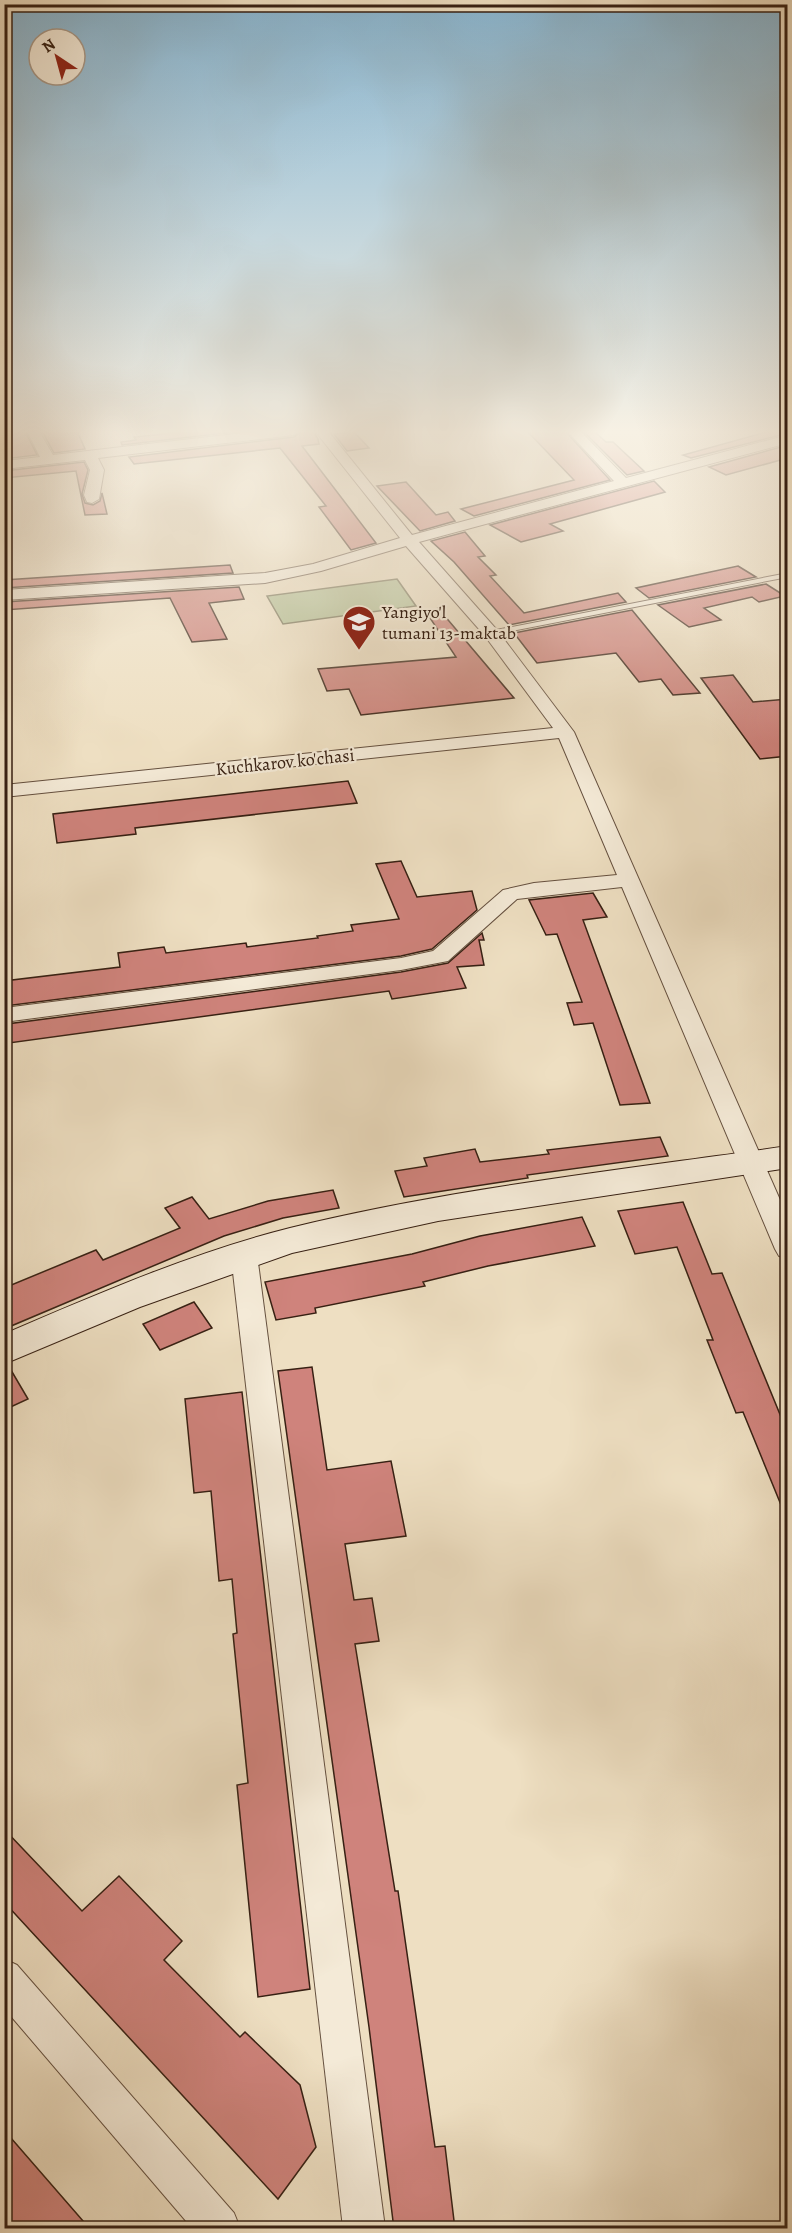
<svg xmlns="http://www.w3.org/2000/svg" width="792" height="2233" viewBox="0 0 792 2233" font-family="Alegreya,serif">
<rect width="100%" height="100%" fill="#eedfc2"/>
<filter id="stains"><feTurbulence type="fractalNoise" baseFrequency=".00333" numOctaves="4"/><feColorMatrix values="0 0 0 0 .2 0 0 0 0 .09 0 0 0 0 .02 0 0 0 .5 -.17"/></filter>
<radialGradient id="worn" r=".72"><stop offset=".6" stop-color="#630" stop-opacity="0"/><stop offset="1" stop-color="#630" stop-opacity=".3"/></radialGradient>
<!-- green -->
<polygon fill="#b5c296" stroke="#767154" stroke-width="1.5" points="397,579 416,606 283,624 267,596"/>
<!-- building -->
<g fill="#cf837c" stroke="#372013" stroke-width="1.5">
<polygon points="4,431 25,431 37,455 4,459"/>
<polygon points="42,431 66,431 68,434 77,431 85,449 54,453"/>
<polygon points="193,431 242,431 122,445 121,442 136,440 134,437"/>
<polygon points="302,431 313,431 318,439 319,444 302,446 376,543 351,550 319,507 326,506 280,448 134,464 129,457 294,437"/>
<polygon points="527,431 565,431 610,480 474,516 461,509 574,480"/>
<polygon points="583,431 594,431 606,442 613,442 644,471 627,475"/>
<polygon points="770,431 788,431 788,433 691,458 683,455"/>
<polygon points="354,432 369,448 347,451 334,434"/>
<polygon points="788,445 788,458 726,475 709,467"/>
<polygon points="84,462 88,470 82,494 85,503 93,505 100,501 102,493 107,514 85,515 76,471 4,478 4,471"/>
<polygon points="654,481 665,492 550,524 563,531 521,542 490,525"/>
<polygon points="406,482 436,515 448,512 455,521 420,531 377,486"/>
<polygon points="465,532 485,556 478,557 496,575 490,576 524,613 618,593 626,602 509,625 454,562 431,541"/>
<polygon points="230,565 233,573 4,588 4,580"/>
<polygon points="738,566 756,577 649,598 636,588"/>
<polygon points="766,584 785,596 759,602 752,597 704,608 721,620 689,627 658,605"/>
<polygon points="239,587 244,599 209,603 227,639 192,642 170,598 4,610 4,602"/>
<polygon points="438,608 514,698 361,715 349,689 327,691 318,669 456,657 428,615"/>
<polygon points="632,610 700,693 673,695 661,679 639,682 616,653 537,663 514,633"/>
<polygon points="733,675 753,702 788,699 788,756 760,759 701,678"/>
<polygon points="348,781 357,803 135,828 136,834 57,843 53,814"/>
<polygon points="401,861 417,897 472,891 477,910 432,949 401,956 5,1006 4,981 120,967 118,953 164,947 166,953 246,943 247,947 318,938 317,936 353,931 351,925 399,919 376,864"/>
<polygon points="593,893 607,917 583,920 650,1103 620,1105 593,1023 574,1025 567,1003 582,1002 557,934 546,935 529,900"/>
<polygon points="482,933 484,940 479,940 484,965 457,967 466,988 392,999 389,991 9,1043 7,1024 401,972 448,963"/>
<polygon points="660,1137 668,1156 527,1175 528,1178 404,1197 395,1171 427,1166 424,1158 475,1149 480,1162 549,1154 547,1150"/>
<polygon points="333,1190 339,1208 283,1218 224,1236 4,1329 4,1288 96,1250 103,1260 180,1228 165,1208 192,1197 209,1219 268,1201"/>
<polygon points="683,1202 712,1274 722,1273 788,1434 788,1522 743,1412 736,1413 707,1340 713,1340 677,1247 635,1254 618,1211"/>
<polygon points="582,1217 595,1246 488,1266 423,1282 425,1286 315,1308 316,1313 276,1320 265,1282 412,1254 480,1236"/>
<polygon points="194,1302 212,1328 160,1350 143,1324"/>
<polygon points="8,1365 28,1399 4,1410 4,1366"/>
<polygon points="312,1367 327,1470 391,1461 406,1536 345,1544 354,1600 372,1598 379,1641 355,1644 395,1891 398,1891 435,2147 445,2146 455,2229 394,2229 369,2027 278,1371"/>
<polygon points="242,1392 310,1989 258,1997 237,1785 248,1783 233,1634 237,1633 232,1579 219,1581 211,1491 194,1493 185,1399"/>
<polygon points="4,1829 82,1911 119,1876 182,1941 164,1960 240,2037 245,2032 300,2085 316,2147 278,2199 4,1902"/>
<polygon points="4,2130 90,2229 16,2229 4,2214"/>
</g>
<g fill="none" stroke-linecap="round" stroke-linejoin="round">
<!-- lane casing -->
<g stroke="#65503f" stroke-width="2">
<polygon id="lane" points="788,573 788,577 491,635 487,633 491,631"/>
</g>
<!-- street casing -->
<g stroke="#65503f" stroke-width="2">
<g id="street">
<polygon points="27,431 39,431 53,455 261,431 300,431 294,435 98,458 104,470 99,499 92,503 87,502 84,495 90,470 85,460 4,469 4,461 40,457"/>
<polygon points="315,431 328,431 412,535 614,481 567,431 580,431 626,478 788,435 788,443 419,542 497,630 574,732 788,1218 788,1258 779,1256 775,1249 622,887 517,899 448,961 401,970 4,1022 4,1008 401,958 433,951 503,890 534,883 617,875 559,738 4,797 4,785 553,728 485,636 406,546 321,571 265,583 4,600 4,590 265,573 313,564 400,538"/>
<polygon points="244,1246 253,1248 257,1255 385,2228 343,2228 231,1255 235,1248"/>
<polygon points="4,1959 17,1965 234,2213 240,2228 192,2228 4,2008"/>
</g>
</g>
<!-- secondary casing -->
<g stroke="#372013" stroke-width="2">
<path id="secondary" d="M788,1146V1168L438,1221L292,1253L140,1307L4,1364V1334C95,1295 194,1252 290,1228C453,1188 621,1170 788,1146Z"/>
</g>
<!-- lane -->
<use href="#lane" fill="#f4ead7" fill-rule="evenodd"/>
<!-- street -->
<use href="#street" fill="#f4ead7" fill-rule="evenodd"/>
<!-- secondary -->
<use href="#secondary" fill="#f4ead7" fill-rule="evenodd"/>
</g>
<!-- sky -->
<linearGradient id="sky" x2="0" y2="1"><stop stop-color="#88b7d4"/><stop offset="0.58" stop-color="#f7f1e4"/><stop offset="1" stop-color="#f7f1e4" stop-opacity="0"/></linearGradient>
<rect width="792" height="744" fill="url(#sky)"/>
<!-- icons -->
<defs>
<g id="school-pin" transform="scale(1.725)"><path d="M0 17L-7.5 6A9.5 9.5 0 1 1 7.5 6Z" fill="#8f2418" stroke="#f4ead7"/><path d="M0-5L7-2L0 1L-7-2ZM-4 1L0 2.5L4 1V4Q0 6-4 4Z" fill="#fff"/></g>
</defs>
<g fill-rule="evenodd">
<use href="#school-pin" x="359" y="622"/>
</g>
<g text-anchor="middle" stroke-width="4.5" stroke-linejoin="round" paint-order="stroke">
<!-- far-poi labels -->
<g font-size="18" fill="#372013" stroke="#f4ead7" text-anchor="start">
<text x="382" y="618">Yangiyo'l<tspan x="382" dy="21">tumani 13-maktab</tspan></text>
</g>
<!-- far-street labels -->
<g font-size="18" fill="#372013" stroke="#f4ead7">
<text transform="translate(285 762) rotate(-6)" y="6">Kuchkarov ko'chasi</text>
</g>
</g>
<!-- margin -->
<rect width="792" height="2233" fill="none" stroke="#eedfc2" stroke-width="24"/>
<rect x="6" y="6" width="780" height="2221" fill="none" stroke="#372013" stroke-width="3"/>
<rect x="12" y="12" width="768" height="2209" fill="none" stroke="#372013" stroke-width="1.5"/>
<!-- north arrow -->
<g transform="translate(57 57) rotate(324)"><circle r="28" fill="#f4ead7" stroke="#a89989" stroke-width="1.5"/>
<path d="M0-4.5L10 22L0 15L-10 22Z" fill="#8f2418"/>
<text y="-9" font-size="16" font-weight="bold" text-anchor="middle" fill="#372013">N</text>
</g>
<rect width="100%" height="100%" filter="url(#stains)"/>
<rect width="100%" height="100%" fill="url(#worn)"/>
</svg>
